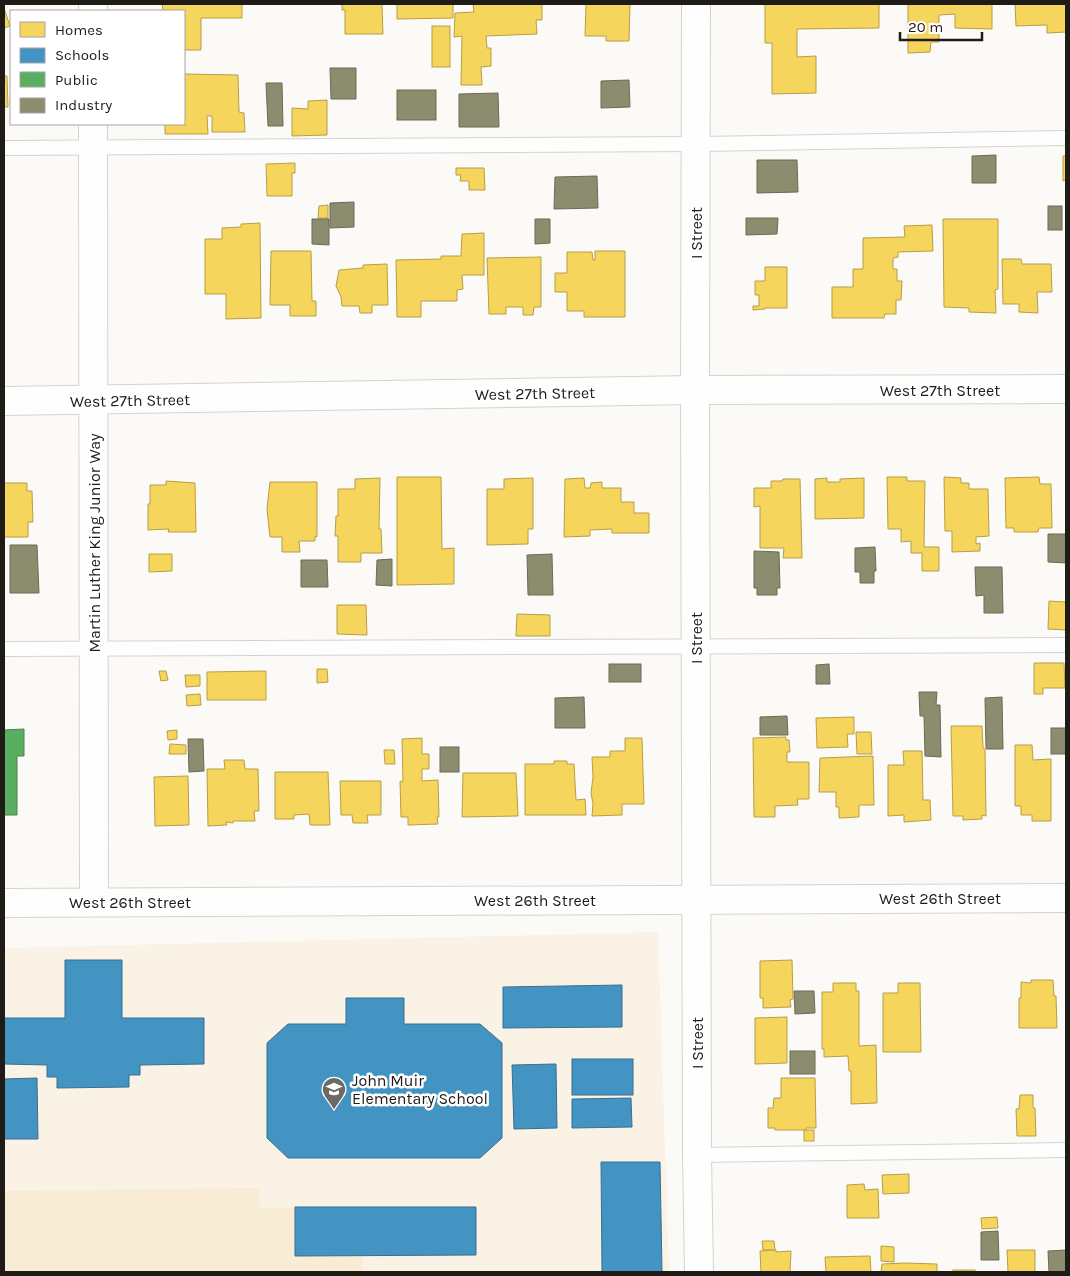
<svg xmlns="http://www.w3.org/2000/svg" width="1070" height="1276" viewBox="0 0 1070 1276" font-family="Karla,sans-serif">
<rect width="100%" height="100%" fill="#fcfaf7"/>
<!-- built -->
<polygon fill="#faf3e5" points="658,932 669,1272 4,1272 4,948"/>
<!-- green -->
<polygon fill="#f8ecd4" points="259,1188 260,1208 361,1206 362,1272 4,1272 4,1191"/>
<!-- homes -->
<g fill="#f6d55c" stroke="#b69e47">
<polygon points="162,4 242,4 242,18 201,18 201,50 184,50 184,11 163,11"/>
<polygon points="342,4 382,4 383,34 345,34 345,10 342,10"/>
<polygon points="397,4 453,4 453,18 397,19"/>
<polygon points="473,4 542,4 542,20 536,20 537,34 486,36 487,48 491,48 491,66 481,67 482,85 461,85 462,36 454,37 455,13 474,12"/>
<polygon points="586,4 630,4 629,41 606,41 606,36 585,36"/>
<polygon points="765,4 879,4 879,28 797,29 797,57 816,56 816,93 772,94 772,43 765,43"/>
<polygon points="908,4 992,4 992,29 955,28 955,14 939,15 939,42 931,42 930,52 908,53"/>
<polygon points="1015,4 1066,4 1066,32 1047,33 1047,25 1016,26"/>
<polygon points="4,8 10,26 4,28"/>
<rect x="432" y="26" width="18" height="41"/>
<polygon points="184,74 238,75 239,112 244,113 245,132 212,132 212,116 207,116 208,134 165,134 165,124 184,124"/>
<polygon points="4,76 7,76 8,107 4,107"/>
<polygon points="327,100 327,135 292,136 292,108 308,109 308,101"/>
<polygon points="1063,156 1066,156 1066,180 1063,181"/>
<polygon points="295,163 295,173 292,173 292,196 267,196 266,164"/>
<polygon points="456,168 484,168 485,190 469,190 469,181 460,181 461,175 456,175"/>
<polygon points="328,205 328,218 318,218 319,206"/>
<polygon points="943,219 998,219 998,289 995,290 996,313 969,312 969,308 944,307"/>
<polygon points="260,223 261,318 226,319 226,294 205,294 205,239 222,239 222,228 241,227 241,224"/>
<polygon points="932,225 933,251 898,252 898,257 893,258 893,269 897,269 897,281 902,281 901,300 896,300 896,314 885,314 884,318 832,318 832,287 853,287 853,269 863,269 863,238 905,237 904,226"/>
<polygon points="484,233 484,275 462,275 463,289 457,290 457,301 421,301 421,317 397,317 396,260 441,259 441,256 461,256 462,234"/>
<polygon points="271,251 311,251 312,301 316,301 316,316 290,316 290,305 270,305"/>
<polygon points="595,251 625,251 625,317 584,317 584,311 567,311 567,292 555,292 555,273 567,273 567,252 592,252 593,260 595,260"/>
<polygon points="541,257 541,307 534,307 533,315 523,315 523,307 506,307 506,314 489,314 487,258"/>
<polygon points="1002,259 1021,259 1022,264 1051,264 1052,292 1037,292 1038,313 1019,312 1019,304 1003,304"/>
<polygon points="387,264 388,305 372,305 372,313 360,313 359,306 342,306 341,297 336,286 339,270 363,268 363,265"/>
<polygon points="765,267 787,267 787,308 765,308 765,309 753,310 753,306 759,306 759,295 755,295 755,281 765,281"/>
<polygon points="397,477 441,477 442,549 454,548 454,584 397,585"/>
<polygon points="887,477 907,477 907,481 925,481 924,547 939,547 939,571 922,571 922,553 911,553 911,541 901,542 901,529 888,529"/>
<polygon points="944,477 961,478 961,483 969,483 969,489 988,489 989,536 976,537 976,544 980,543 980,551 952,552 952,531 945,531"/>
<polygon points="1039,477 1040,484 1051,484 1052,528 1039,528 1038,532 1014,532 1014,528 1006,528 1005,478"/>
<polygon points="380,478 379,529 381,529 382,553 361,553 361,562 338,562 338,536 335,536 336,516 338,516 338,489 355,489 355,479"/>
<polygon points="533,478 533,529 528,529 528,544 487,545 487,489 504,489 504,479"/>
<polygon points="584,478 585,488 590,488 591,483 602,482 602,488 621,488 621,502 634,502 634,513 649,513 649,533 612,533 612,529 590,530 590,536 564,537 565,479"/>
<polygon points="827,478 827,482 840,482 840,479 864,478 864,518 815,519 815,479"/>
<polygon points="783,479 800,479 802,558 783,558 784,548 760,548 760,506 754,507 754,488 771,488 771,481 782,481"/>
<polygon points="166,481 195,483 196,532 168,532 169,529 148,530 148,504 150,504 150,485 166,485"/>
<polygon points="270,482 317,482 317,537 315,536 315,541 299,541 300,552 282,552 282,537 270,537 267,509"/>
<polygon points="4,483 27,483 27,491 32,491 33,522 28,522 28,537 4,537"/>
<polygon points="149,554 172,554 172,571 149,572"/>
<polygon points="1049,601 1066,602 1066,630 1048,629"/>
<polygon points="337,605 366,605 367,635 337,634"/>
<polygon points="517,614 550,615 550,636 516,636"/>
<polygon points="1034,663 1064,663 1065,688 1043,688 1043,694 1034,694"/>
<polygon points="317,669 327,669 328,682 317,683"/>
<polygon points="159,671 166,671 168,680 161,681"/>
<polygon points="266,671 266,700 207,700 207,672"/>
<polygon points="185,675 200,675 200,686 186,687"/>
<polygon points="200,694 201,705 187,706 186,695"/>
<polygon points="854,717 854,734 847,734 848,747 817,748 816,718"/>
<polygon points="951,726 982,726 983,747 985,750 986,816 982,815 982,819 963,820 963,816 953,816"/>
<polygon points="177,730 177,739 168,740 167,731"/>
<polygon points="856,732 871,732 872,754 857,754"/>
<polygon points="786,737 786,740 789,740 790,752 787,752 787,762 809,762 809,799 797,799 798,805 775,806 775,817 754,817 753,738"/>
<polygon points="422,738 422,754 429,754 429,769 422,769 422,781 438,780 439,817 437,817 438,824 408,825 408,817 401,817 400,781 403,782 402,739"/>
<polygon points="625,738 642,738 644,804 622,804 622,815 592,816 593,804 591,793 593,777 592,757 610,757 610,751 625,751"/>
<polygon points="170,744 186,745 186,754 169,754"/>
<polygon points="1015,745 1032,745 1033,760 1051,759 1051,821 1032,821 1032,815 1021,815 1021,806 1015,806"/>
<polygon points="384,750 394,750 395,764 385,764"/>
<polygon points="903,751 922,751 923,800 930,800 931,820 904,822 904,815 888,816 888,765 904,765"/>
<polygon points="873,756 874,805 859,805 859,817 839,818 839,807 836,807 836,792 819,792 820,758"/>
<polygon points="224,760 244,760 245,769 258,769 259,811 254,811 255,821 233,821 233,823 226,822 227,825 208,826 207,769 225,769"/>
<polygon points="554,761 567,761 567,764 574,764 576,800 585,799 586,815 525,815 525,764 554,764"/>
<polygon points="275,772 328,772 330,825 310,825 309,814 294,815 294,819 275,819"/>
<polygon points="463,773 516,773 518,816 462,817"/>
<polygon points="188,776 189,825 155,826 154,777"/>
<polygon points="340,781 381,781 381,815 367,815 368,823 353,823 352,815 341,815"/>
<polygon points="792,960 793,999 790,1000 791,1007 763,1008 763,998 760,998 760,961"/>
<polygon points="1031,980 1053,980 1054,996 1056,996 1057,1028 1019,1028 1019,998 1021,998 1021,982 1031,983"/>
<polygon points="833,983 856,983 856,991 859,991 859,1046 876,1045 877,1103 851,1104 851,1071 849,1071 848,1056 824,1057 824,1049 822,1049 822,992 833,992"/>
<polygon points="898,983 920,983 921,1052 883,1052 883,993 898,993"/>
<polygon points="787,1017 787,1063 755,1064 755,1018"/>
<polygon points="781,1078 815,1078 816,1128 806,1128 806,1130 775,1130 775,1128 768,1128 768,1108 773,1108 774,1098 781,1098"/>
<polygon points="1020,1095 1033,1095 1033,1108 1035,1108 1036,1136 1017,1136 1016,1109 1019,1109"/>
<rect x="804" y="1130" width="10" height="11"/>
<polygon points="909,1174 909,1193 883,1194 882,1175"/>
<polygon points="864,1184 865,1190 878,1189 879,1218 847,1218 847,1185"/>
<polygon points="997,1217 998,1228 982,1229 981,1218"/>
<polygon points="762,1241 774,1241 775,1250 763,1250"/>
<polygon points="881,1246 894,1247 894,1262 881,1261"/>
<polygon points="776,1250 776,1252 791,1251 790,1272 761,1272 760,1251"/>
<polygon points="1007,1250 1035,1250 1035,1272 1008,1272"/>
<polygon points="870,1256 871,1272 826,1272 825,1257"/>
<polygon points="905,1263 937,1264 937,1272 881,1272 882,1264"/>
<rect x="953" y="1270" width="22" height="2"/>
</g>
<!-- schools -->
<g fill="#4393c3" stroke="#386f8f">
<polygon points="65,960 122,960 122,1018 204,1018 204,1064 140,1065 140,1075 129,1075 129,1087 57,1088 57,1077 47,1077 47,1065 4,1064 4,1018 65,1018"/>
<polygon points="622,985 622,1027 503,1028 503,987"/>
<polygon points="346,998 404,998 404,1024 480,1024 502,1043 502,1138 480,1158 288,1158 267,1138 267,1043 288,1024 346,1024"/>
<rect x="572" y="1059" width="61" height="36"/>
<polygon points="556,1064 557,1128 514,1129 512,1065"/>
<polygon points="37,1078 38,1139 4,1139 4,1079"/>
<polygon points="631,1098 632,1127 572,1128 572,1099"/>
<polygon points="601,1162 660,1162 662,1272 602,1272"/>
<polygon points="295,1207 476,1207 476,1255 295,1256"/>
</g>
<!-- public -->
<polygon fill="#5aae61" stroke="#48824b" points="24,729 24,756 17,756 17,815 4,815 4,730"/>
<!-- industry -->
<g fill="#8c8c6e" stroke="#6b6a54">
<polygon points="330,68 356,68 356,99 331,99"/>
<polygon points="629,80 630,107 601,108 601,81"/>
<polygon points="266,83 282,83 283,126 268,126"/>
<rect x="397" y="90" width="39" height="30"/>
<polygon points="498,93 499,127 459,127 459,94"/>
<polygon points="996,155 996,183 972,183 972,156"/>
<polygon points="757,160 797,160 798,192 757,193"/>
<polygon points="597,176 598,208 554,209 555,177"/>
<polygon points="354,202 354,227 330,228 330,203"/>
<rect x="1048" y="206" width="14" height="24"/>
<polygon points="746,218 778,218 777,234 746,235"/>
<polygon points="312,219 329,219 329,245 312,244"/>
<polygon points="535,219 550,219 550,243 535,244"/>
<polygon points="1048,534 1066,534 1066,563 1048,562"/>
<polygon points="10,545 37,545 39,593 10,593"/>
<polygon points="875,547 876,571 874,571 874,583 860,583 860,572 855,572 855,548"/>
<polygon points="754,551 779,552 780,588 777,588 777,595 757,595 757,588 754,588"/>
<polygon points="552,554 553,595 528,595 527,555"/>
<polygon points="392,559 392,586 376,585 377,560"/>
<polygon points="301,560 327,560 328,587 301,587"/>
<polygon points="975,567 1002,567 1003,613 984,613 984,595 976,596"/>
<rect x="609" y="664" width="32" height="18"/>
<polygon points="829,664 830,684 816,684 816,665"/>
<polygon points="919,692 937,692 936,705 940,705 941,757 925,756 924,716 920,716"/>
<polygon points="584,697 585,728 555,728 555,698"/>
<polygon points="1002,697 1003,749 986,749 985,698"/>
<polygon points="787,716 788,735 760,735 760,717"/>
<rect x="1051" y="728" width="15" height="26"/>
<polygon points="188,739 203,739 204,771 189,772"/>
<rect x="440" y="747" width="19" height="25"/>
<polygon points="794,991 814,991 815,1013 795,1014"/>
<rect x="790" y="1051" width="25" height="23"/>
<polygon points="998,1231 999,1260 981,1260 981,1232"/>
<polygon points="1066,1250 1066,1272 1049,1272 1048,1251"/>
</g>
<g fill="none" stroke-linecap="round" stroke-linejoin="round">
<!-- lane casing -->
<g stroke="#d5d2ce" stroke-width="16">
<g id="lane">
<polyline points="4,148 696,144 1066,138"/>
<polyline points="4,649 1066,645"/>
<polyline points="697,1155 1066,1150"/>
</g>
</g>
<!-- street casing -->
<g stroke="#d5d2ce" stroke-width="30">
<g id="street">
<polyline points="93,4 93,11"/>
<polyline points="696,4 695,390 697,1155 699,1272"/>
<polyline points="93,124 94,902"/>
<polyline points="4,401 695,390 1066,389"/>
<polyline points="4,903 1066,898"/>
</g>
</g>
<!-- lane -->
<use href="#lane" stroke="#fffefe" stroke-width="14"/>
<!-- street -->
<use href="#street" stroke="#fffefe" stroke-width="28"/>
</g>
<!-- icons -->
<defs>
<g id="school-pin" transform="scale(1.25)"><path d="M0 17L-7.5 6A9.5 9.5 0 1 1 7.5 6Z" fill="#6c6a65" stroke="#fff"/><path d="M0-5L7-2L0 1L-7-2ZM-4 1L0 2.5L4 1V4Q0 6-4 4Z" fill="#fff"/></g>
</defs>
<g fill-rule="evenodd">
<use href="#school-pin" x="334" y="1089"/>
</g>
<g text-anchor="middle" stroke-width="5" stroke-linejoin="round" paint-order="stroke">
<!-- street labels -->
<g font-size="16" fill="#1f1c17" stroke="#fff">
<text transform="translate(696 233) rotate(-90)" y="6">I Street</text>
<text x="940" y="396">West 27th Street</text>
<text transform="translate(535 393) rotate(-1)" y="6">West 27th Street</text>
<text transform="translate(130 400) rotate(-1)" y="6">West 27th Street</text>
<text transform="translate(94 543) rotate(-90)" y="6">Martin Luther King Junior Way</text>
<text transform="translate(696 638) rotate(-90)" y="6">I Street</text>
<text x="940" y="904">West 26th Street</text>
<text x="535" y="906">West 26th Street</text>
<text x="130" y="908">West 26th Street</text>
<text transform="translate(697 1043) rotate(-90)" y="6">I Street</text>
</g>
<!-- poi labels -->
<g font-size="16" fill="#1f1c17" stroke="#fff" text-anchor="start">
<text x="352" y="1086">John Muir<tspan x="352" dy="18">Elementary School</tspan></text>
</g>
</g>
<!-- border -->
<rect width="1070" height="1276" fill="none" stroke="#1f1c17" stroke-width="10"/>
<!-- legend -->
<rect x="10" y="10" width="175" height="115" fill="#ffffff" stroke="#a5a4a2"/>
<rect x="20" y="22" width="25" height="15" fill="#f6d55c" stroke="#a5a4a2"/>
<text x="55" y="35" font-size="15" fill="#1f1c17">Homes</text>
<rect x="20" y="48" width="25" height="15" fill="#4393c3" stroke="#a5a4a2"/>
<text x="55" y="60" font-size="15" fill="#1f1c17">Schools</text>
<rect x="20" y="72" width="25" height="15" fill="#5aae61" stroke="#a5a4a2"/>
<text x="55" y="85" font-size="15" fill="#1f1c17">Public</text>
<rect x="20" y="98" width="25" height="15" fill="#8c8c6e" stroke="#a5a4a2"/>
<text x="55" y="110" font-size="15" fill="#1f1c17">Industry</text>
<!-- scale -->
<path d="M900 32v8h82v-8" fill="none" stroke="#1f1c17" stroke-width="2.5"/>
<text x="908" y="32" font-size="15" fill="#1f1c17" stroke="#ffffff" stroke-width="4" paint-order="stroke">20 m</text>
</svg>
